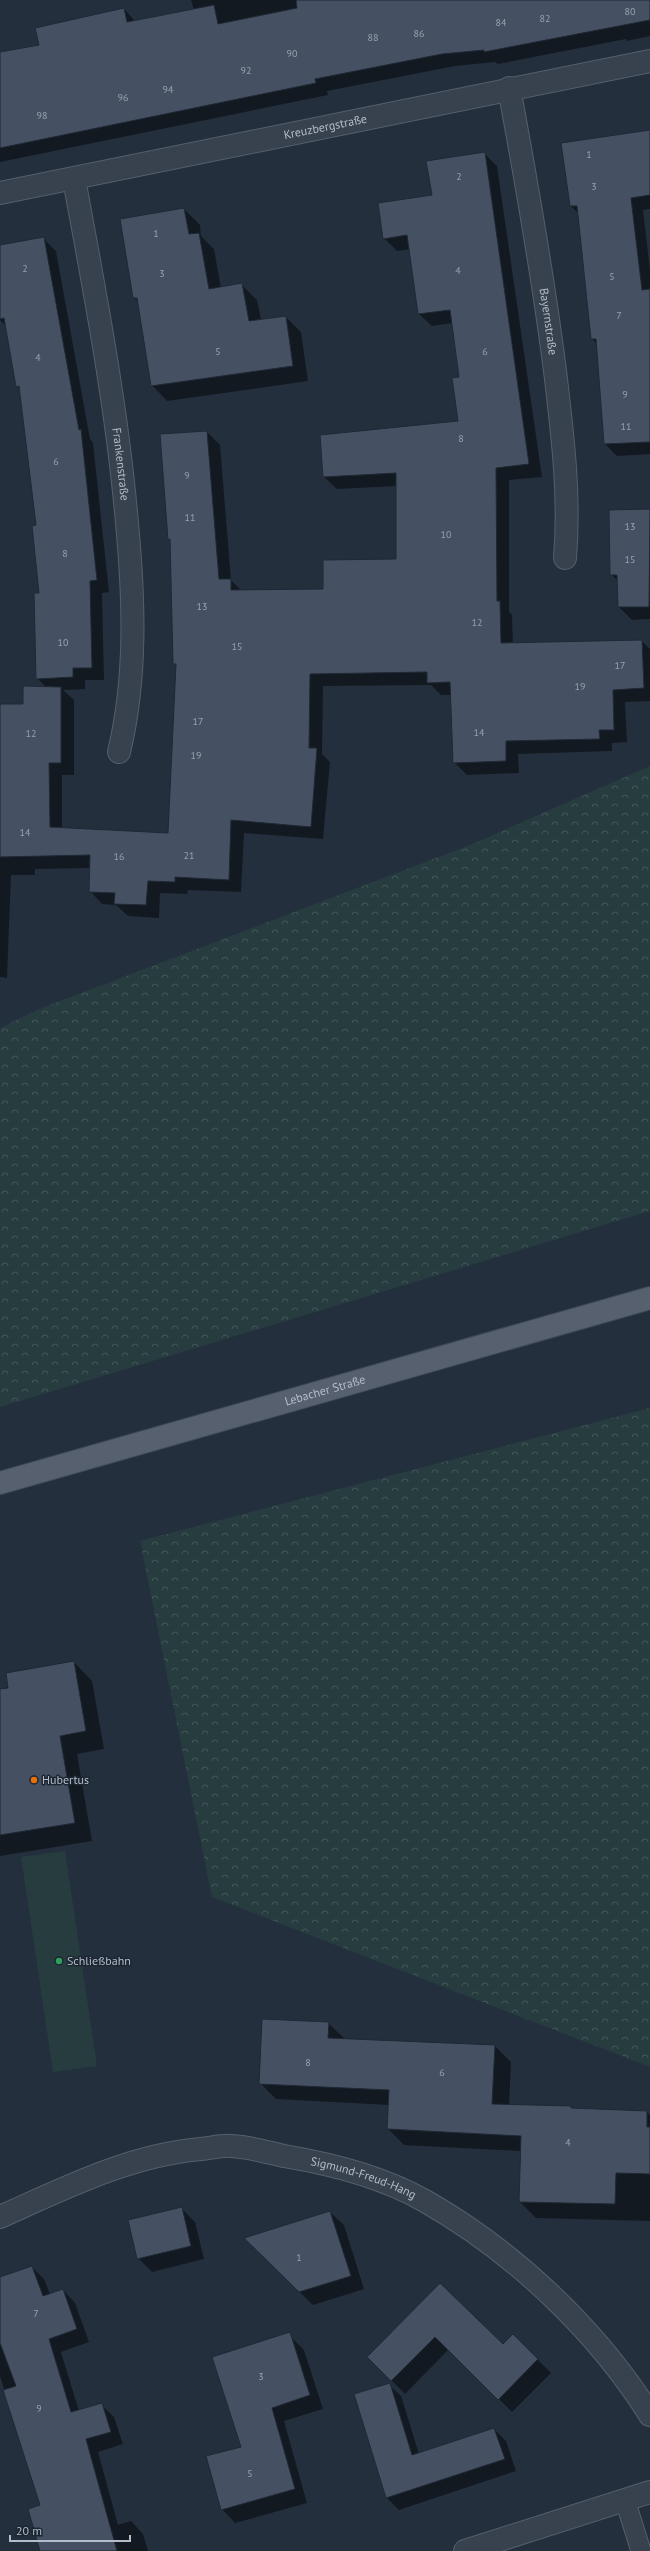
<svg xmlns="http://www.w3.org/2000/svg" width="650" height="2551" viewBox="0 0 650 2551" font-family="'PT Sans',sans-serif">
<defs>
<pattern id="forest-crowns" width="20" height="18" patternUnits="userSpaceOnUse"><rect width="20" height="18" fill="#263c3f"/><path d="M2 6a3 3 0 1 1 6 0M12 15a3 3 0 1 1 6 0" fill="none" stroke="#435659"/></pattern>
</defs>
<rect width="100%" height="100%" fill="#242f3e"/>
<!-- grass -->
<polygon fill="#263c3f" points="65,1851 97,2066 53,2072 21,1857"/>
<!-- forest -->
<g fill="url(#forest-crowns)">
<polygon points="650,766 650,1211 0,1407 0,1028 39,1009 470,845"/>
<polygon points="650,1408 650,2067 212,1897 140,1541"/>
</g>
<!-- shadow -->
<g fill="#0007">
<polygon points="191,0 650,0 650,36 627,41 626,39 498,64 495,62 455,66 327,91 328,95 0,162 0,53 40,46 124,9 136,22 194,10"/>
<polygon points="650,131 650,209 643,210 650,270 650,454 617,456 605,444 598,345 592,339 578,213 571,206"/>
<polygon points="484,153 497,166 542,477 509,480 509,612 512,615 513,644 642,641 650,649 650,701 625,702 627,742 612,743 612,751 518,754 519,773 467,775 454,762 452,695 441,695 431,685 323,686 322,754 330,762 323,839 244,833 241,892 188,890 187,894 160,893 159,918 128,916 116,905 102,904 90,891 91,868 35,869 35,875 11,875 7,978 0,977 0,705 24,705 46,687 37,678 40,594 37,526 21,390 17,386 6,326 0,320 0,246 44,239 56,251 90,439 93,443 109,592 102,593 104,680 85,680 85,689 63,690 74,700 74,775 62,775 62,829 169,834 177,666 174,663 172,541 169,539 207,432 220,445 231,580 241,590 324,590 397,560 397,486 337,489 324,477 459,422 461,377 453,323 432,326 419,314 410,249 397,251 384,238"/>
<polygon points="184,209 200,225 201,236 214,249 221,288 241,284 257,300 261,320 286,317 301,332 308,381 167,401 152,385 139,302 134,298"/>
<polygon points="650,510 650,619 632,620 619,607 618,581 611,574 610,511"/>
<polygon points="74,1662 92,1681 104,1749 77,1754 92,1841 0,1856 0,1690"/>
<polygon points="328,2023 345,2039 495,2046 511,2062 509,2105 647,2112 650,2115 650,2221 536,2218 520,2202 521,2151 404,2145 388,2129 389,2105 276,2099 260,2083"/>
<polygon points="181,2208 195,2222 204,2259 152,2272 138,2258"/>
<polygon points="330,2212 344,2225 364,2289 313,2305 258,2252"/>
<polygon points="32,2267 44,2279 50,2294 63,2290 75,2303 89,2342 61,2352 79,2411 101,2404 114,2417 123,2444 98,2452 118,2525 131,2521 143,2534 148,2551 41,2551 41,2506 0,2376 0,2278"/>
<polygon points="440,2285 503,2346 513,2335 551,2373 512,2412 449,2349 405,2394 382,2371"/>
<polygon points="291,2337 304,2350 323,2409 284,2421 307,2503 235,2523 222,2509 242,2447"/>
<polygon points="389,2385 401,2396 419,2454 494,2429 506,2441 516,2471 399,2510 387,2498 355,2395"/>
</g>
<!-- building -->
<g fill="#455162" stroke="#1f2835">
<polygon points="296,0 650,0 650,20 484,52 484,50 442,54 315,79 316,83 0,148 0,52 39,45 35,28 124,8 127,22 214,5 218,24 297,8"/>
<polygon points="650,130 650,195 631,198 642,290 650,289 650,442 604,444 596,339 591,339 577,206 570,206 561,143"/>
<polygon points="485,152 529,464 496,468 497,601 500,601 501,643 642,640 644,688 613,690 614,730 599,730 600,739 506,741 506,761 453,763 450,682 427,683 427,672 310,674 309,748 317,748 311,827 231,820 229,880 175,877 175,882 148,881 146,905 114,904 115,893 89,892 90,855 0,857 0,704 23,704 23,686 61,687 61,763 49,763 50,827 168,833 176,664 173,664 170,539 168,540 160,434 207,431 219,579 231,579 231,590 323,589 323,560 396,559 396,473 323,477 320,435 458,421 452,378 459,377 450,310 418,314 407,235 383,239 378,203 432,195 426,161"/>
<polygon points="184,208 189,234 199,233 209,289 242,283 249,321 286,316 293,366 151,386 137,298 133,298 120,219"/>
<polygon points="44,237 79,430 81,429 97,580 90,581 92,668 73,668 73,677 36,679 34,593 39,593 32,526 36,525 19,386 16,387 4,318 0,319 0,245"/>
<polygon points="650,509 649,607 618,607 617,575 610,575 609,510"/>
<polygon points="74,1661 86,1731 60,1736 75,1823 0,1835 0,1689 8,1688 6,1673"/>
<polygon points="262,2019 329,2022 328,2038 495,2045 492,2104 571,2106 571,2108 647,2111 647,2127 650,2127 650,2174 616,2173 615,2204 519,2202 521,2136 387,2129 389,2090 259,2084"/>
<polygon points="182,2207 191,2246 137,2259 128,2220"/>
<polygon points="330,2211 351,2276 299,2292 244,2238"/>
<polygon points="32,2266 43,2296 63,2289 77,2329 49,2339 71,2412 102,2403 111,2432 86,2439 117,2551 40,2551 28,2509 40,2505 3,2390 16,2386 0,2343 0,2277"/>
<polygon points="440,2283 503,2344 513,2334 538,2359 498,2400 435,2337 391,2381 367,2357"/>
<polygon points="290,2332 310,2395 272,2408 295,2489 221,2510 206,2456 241,2447 212,2357"/>
<polygon points="390,2383 412,2455 494,2428 505,2459 386,2498 354,2394"/>
</g>
<g fill="none" stroke-linecap="round" stroke-linejoin="round">
<!-- service casing -->
<g stroke="#565f6c" stroke-width="21">
<polyline id="service" points="625,2500 641,2551"/>
</g>
<!-- minor casing -->
<g stroke="#565f6c" stroke-width="24">
<g id="minor">
<path id="s1" d="M509,88C527,185 544,281 556,379C563,439 570,497 565,558"/>
<path id="s2" d="M74,179C95,293 117,407 127,523C134,599 137,677 119,752"/>
<path id="s3" d="M0,193L650,61"/>
<path id="s4" d="M0,2217C65,2188 130,2155 201,2149C211,2148 222,2145 232,2146C249,2147 267,2152 284,2156C332,2164 383,2177 425,2201C513,2251 596,2329 650,2415"/>
<polyline points="465,2551 650,2492"/>
</g>
</g>
<!-- primary casing -->
<g stroke="#414a57" stroke-width="24">
<g id="primary">
<path id="s5" d="M0,1483L650,1298"/>
</g>
</g>
<!-- service -->
<use href="#service" stroke="#38414e" stroke-width="19"/>
<!-- minor -->
<use href="#minor" stroke="#38414e" stroke-width="22"/>
<!-- primary -->
<use href="#primary" stroke="#56606e" stroke-width="22"/>
</g>
<!-- markers -->
<circle fill="#e8710a" stroke="#1d2633" stroke-width="1.5" cx="34" cy="1780" r="4"/>
<circle fill="#2e9e5b" stroke="#1d2633" stroke-width="1.5" cx="59" cy="1961" r="4"/>
<g text-anchor="middle" stroke-width="3" stroke-linejoin="round" paint-order="stroke">
<!-- number labels -->
<g font-size="10" fill="#98a1af">
<text x="630" y="15">80</text>
<text x="545" y="22">82</text>
<text x="501" y="26">84</text>
<text x="419" y="37">86</text>
<text x="373" y="41">88</text>
<text x="292" y="57">90</text>
<text x="246" y="74">92</text>
<text x="168" y="93">94</text>
<text x="123" y="101">96</text>
<text x="42" y="119">98</text>
<text x="589" y="158">1</text>
<text x="459" y="180">2</text>
<text x="594" y="190">3</text>
<text x="156" y="237">1</text>
<text x="25" y="272">2</text>
<text x="458" y="274">4</text>
<text x="162" y="277">3</text>
<text x="612" y="280">5</text>
<text x="619" y="319">7</text>
<text x="218" y="355">5</text>
<text x="485" y="355">6</text>
<text x="38" y="361">4</text>
<text x="625" y="398">9</text>
<text x="626" y="430">11</text>
<text x="461" y="442">8</text>
<text x="56" y="465">6</text>
<text x="187" y="479">9</text>
<text x="190" y="521">11</text>
<text x="630" y="530">13</text>
<text x="446" y="538">10</text>
<text x="65" y="557">8</text>
<text x="630" y="563">15</text>
<text x="202" y="610">13</text>
<text x="477" y="626">12</text>
<text x="63" y="646">10</text>
<text x="237" y="650">15</text>
<text x="620" y="669">17</text>
<text x="580" y="690">19</text>
<text x="198" y="725">17</text>
<text x="479" y="736">14</text>
<text x="31" y="737">12</text>
<text x="196" y="759">19</text>
<text x="25" y="836">14</text>
<text x="189" y="859">21</text>
<text x="119" y="860">16</text>
<text x="308" y="2066">8</text>
<text x="442" y="2076">6</text>
<text x="568" y="2146">4</text>
<text x="299" y="2261">1</text>
<text x="36" y="2317">7</text>
<text x="261" y="2380">3</text>
<text x="39" y="2412">9</text>
<text x="250" y="2477">5</text>
</g>
<!-- street labels -->
<g font-size="12" fill="#b4bcc9" stroke="#1d2633">
<text dy="4" stroke="none"><textPath href="#s3" startOffset="332">Kreuzbergstraße</textPath></text>
<text dy="4" stroke="none"><textPath href="#s1" startOffset="237">Bayernstraße</textPath></text>
<text dy="4" stroke="none"><textPath href="#s2" startOffset="289">Frankenstraße</textPath></text>
<text dy="4" stroke="none"><textPath href="#s5" startOffset="338">Lebacher Straße</textPath></text>
<text dy="4" stroke="none"><textPath href="#s4" startOffset="380">Sigmund-Freud-Hang</textPath></text>
</g>
<!-- poi labels -->
<g font-size="12" fill="#b4bcc9" stroke="#1d2633" text-anchor="start">
<text x="42" y="1784">Hubertus</text>
<text x="67" y="1965">Schließbahn</text>
</g>
</g>
<!-- scale -->
<path d="M10 2535v6h120v-6" fill="none" stroke="#b4bcc9" stroke-width="2"/>
<text x="16" y="2535" font-size="12" fill="#b4bcc9" stroke="#1d2633" stroke-width="3" paint-order="stroke">20 m</text>
</svg>
